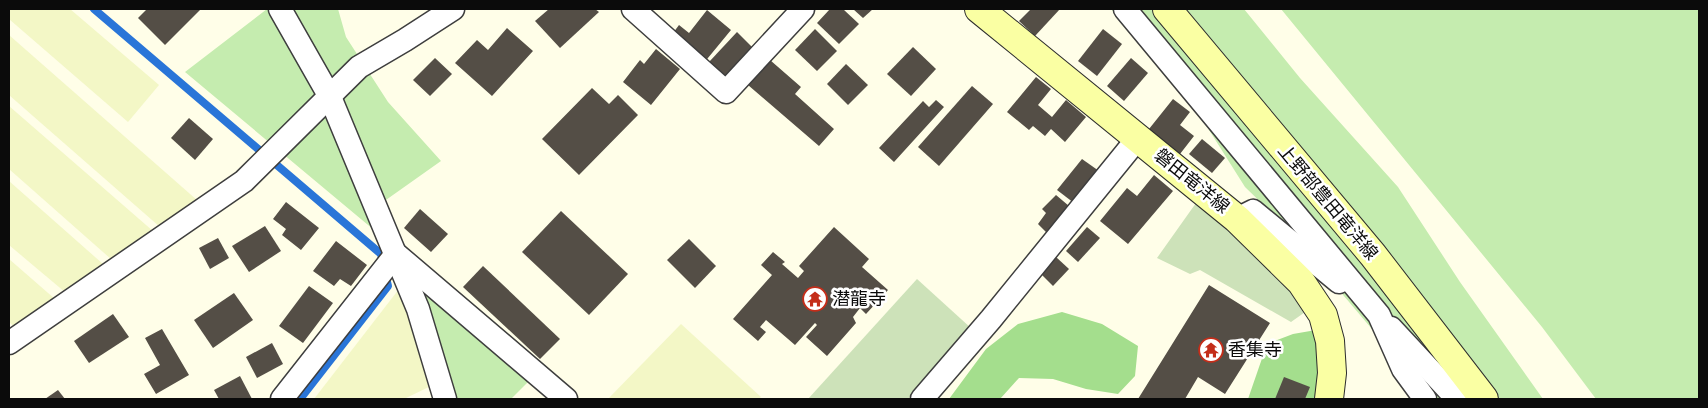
<svg xmlns="http://www.w3.org/2000/svg" width="1708" height="408" viewBox="0 0 1708 408" font-family="'Roboto Serif','Noto Sans JP',serif">
<rect width="100%" height="100%" fill="#fffee8"/>
<!-- farmland -->
<g fill="#f3f7c6">
<polygon points="9,9 70,9 159,85 128,122 9,19"/>
<polygon points="9,35 206,208 168,234 9,95"/>
<polygon points="9,106 161,238 120,267 9,169"/>
<polygon points="9,181 112,272 72,298 9,245"/>
<polygon points="9,259 63,306 22,334 9,322"/>
<polygon points="399,289 433,385 404,399 314,399"/>
<polygon points="681,324 761,397 758,399 608,399"/>
</g>
<!-- green -->
<g fill="#c5ecaf">
<polygon points="267,9 338,9 346,37 388,102 441,161 376,207 392,245 185,72"/>
<polygon points="1111,9 1244,9 1300,78 1398,187 1460,282 1543,399 1427,399 1399,361 1283,224 1245,187 1187,95"/>
<polygon points="1281,9 1699,9 1699,399 1596,399 1542,327"/>
<polygon points="410,266 536,374 511,399 446,399"/>
</g>
<!-- forest -->
<g fill="#a4de8d">
<polygon points="1062,312 1102,324 1138,346 1135,376 1118,394 1086,389 1053,379 1019,378 1000,399 949,399 986,349 1018,324"/>
<polygon points="1316,330 1329,399 1248,399 1267,344 1293,334"/>
</g>
<!-- cemetery -->
<g fill="#cde2b9">
<polygon points="1196,203 1271,264 1308,310 1291,322 1200,270 1190,274 1157,258"/>
<polygon points="917,279 972,329 908,399 808,399"/>
</g>
<g fill="none" stroke-linecap="round" stroke-linejoin="round">
<!-- stream -->
<g stroke="#2975d8" stroke-width="8">
<polyline points="94,9 381,254 383,263"/>
<polyline points="300,399 388,286 385,274"/>
</g>
</g>
<!-- building -->
<g fill="#544e46">
<polygon points="147,9 201,9 165,45 138,18"/>
<polygon points="549,9 595,9 599,12 560,48 535,21"/>
<polygon points="830,9 843,9 859,24 839,44 817,23"/>
<polygon points="853,9 873,9 863,18"/>
<polygon points="1031,9 1060,9 1035,36 1019,21"/>
<polygon points="707,10 731,30 703,64 670,37 679,25 689,33"/>
<polygon points="507,28 533,51 492,96 455,63 477,40 488,50"/>
<polygon points="815,29 837,51 817,71 795,50"/>
<polygon points="1103,29 1122,44 1097,76 1078,61"/>
<polygon points="737,32 753,48 726,78 709,62"/>
<polygon points="913,47 936,69 911,96 887,74"/>
<polygon points="656,49 680,69 651,105 623,82 640,60 644,64"/>
<polygon points="435,58 452,74 430,96 413,80"/>
<polygon points="1131,58 1148,73 1124,101 1107,86"/>
<polygon points="770,60 801,87 795,94 834,129 819,146 748,85"/>
<polygon points="846,64 868,85 848,105 827,84"/>
<polygon points="1036,77 1051,89 1038,105 1052,117 1066,100 1086,117 1065,142 1051,129 1045,136 1033,126 1029,130 1007,112"/>
<polygon points="972,86 993,104 939,166 918,147"/>
<polygon points="592,88 609,104 618,95 638,115 579,175 542,139"/>
<polygon points="1173,99 1190,112 1180,125 1194,136 1180,154 1149,129"/>
<polygon points="936,100 944,107 894,162 879,148 923,101 929,107"/>
<polygon points="189,118 213,139 195,160 171,138"/>
<polygon points="1202,139 1225,158 1212,173 1189,154"/>
<polygon points="1082,159 1099,171 1074,203 1057,190"/>
<polygon points="1154,175 1173,191 1128,244 1100,221 1127,188 1137,196"/>
<polygon points="1056,195 1069,206 1047,233 1038,224 1046,213 1042,209"/>
<polygon points="286,202 319,228 301,250 282,235 286,229 273,219"/>
<polygon points="420,209 448,234 431,252 404,228"/>
<polygon points="561,211 628,274 589,315 522,252"/>
<polygon points="265,226 281,251 249,272 232,246"/>
<polygon points="834,227 869,259 862,267 888,290 866,314 860,308 853,317 856,323 827,356 806,337 817,325 815,323 795,345 766,320 760,327 766,332 758,341 733,319 772,275 761,265 773,252 785,262 782,264 798,278 804,271 799,266"/>
<polygon points="1087,227 1100,238 1078,262 1066,251"/>
<polygon points="218,238 229,258 210,269 199,248"/>
<polygon points="689,239 716,266 695,288 667,260"/>
<polygon points="336,241 367,265 351,286 340,279 334,286 313,271"/>
<polygon points="1056,257 1069,269 1053,286 1041,274"/>
<polygon points="483,266 560,339 540,359 463,287"/>
<polygon points="1209,285 1270,323 1225,394 1198,377 1185,399 1138,399"/>
<polygon points="309,286 333,303 303,343 279,326"/>
<polygon points="234,293 253,320 213,348 194,320"/>
<polygon points="113,314 129,337 89,363 74,341"/>
<polygon points="162,329 189,375 156,394 144,374 160,365 145,338"/>
<polygon points="272,343 283,364 257,378 246,357"/>
<polygon points="240,376 252,399 219,399 214,390"/>
<polygon points="1284,377 1310,387 1305,399 1275,399"/>
<polygon points="58,390 65,399 45,399"/>
</g>
<g fill="none" stroke-linecap="round" stroke-linejoin="round">
<!-- minor casing -->
<g stroke="#3e3e3e" stroke-width="25">
<g id="minor">
<polyline points="280,9 330,97 418,309 445,399"/>
<polyline points="633,9 726,92 803,9"/>
<polyline points="1125,9 1379,315 1403,369 1425,399"/>
<polyline points="1237,219 1253,211 1339,282"/>
<polyline points="1391,328 1457,399"/>
<polyline points="9,343 244,181 359,67 405,40 453,9"/>
<polyline points="282,399 396,254 566,399"/>
<polyline points="922,399 991,319 1138,138"/>
</g>
</g>
<!-- secondary casing -->
<g stroke="#2d2d2d" stroke-width="30">
<g id="secondary">
<polyline points="979,9 1237,219 1301,282 1323,315 1330,341 1332,373 1329,399"/>
<polyline points="1167,9 1373,255 1484,399"/>
</g>
</g>
<!-- minor -->
<use href="#minor" stroke="#fff" stroke-width="22"/>
<!-- secondary -->
<use href="#secondary" stroke="#faffa3" stroke-width="28"/>
</g>
<!-- icons -->
<defs>
<g id="temple-ring" transform="scale(1.25)"><circle r="9.5" fill="#fff" stroke="#c42d19" stroke-width="1.5"/><path d="M0-6L5-2H3V0L6.5 2.5H4V6H1.5V3h-3V6H-4V2.5H-6.5L-3 0V-2H-5Z" fill="#c42d19"/></g>
</defs>
<g fill-rule="evenodd">
<use href="#temple-ring" x="815" y="299"/>
<use href="#temple-ring" x="1211" y="350"/>
</g>
<g text-anchor="middle" stroke-width="5" stroke-linejoin="round" paint-order="stroke">
<!-- street labels -->
<g font-size="18" fill="#0b0b0b" stroke="#fff">
<text transform="translate(1192 181) rotate(39)" y="6">磐田竜洋線</text>
<text transform="translate(1328 202) rotate(50)" y="6">上野部豊田竜洋線</text>
</g>
<!-- poi labels -->
<g font-size="18" fill="#0b0b0b" stroke="#fff" text-anchor="start">
<text x="832" y="305">潜龍寺</text>
<text x="1228" y="356">香集寺</text>
</g>
</g>
<!-- border -->
<rect width="1708" height="408" fill="none" stroke="#0b0b0b" stroke-width="20"/>
</svg>
